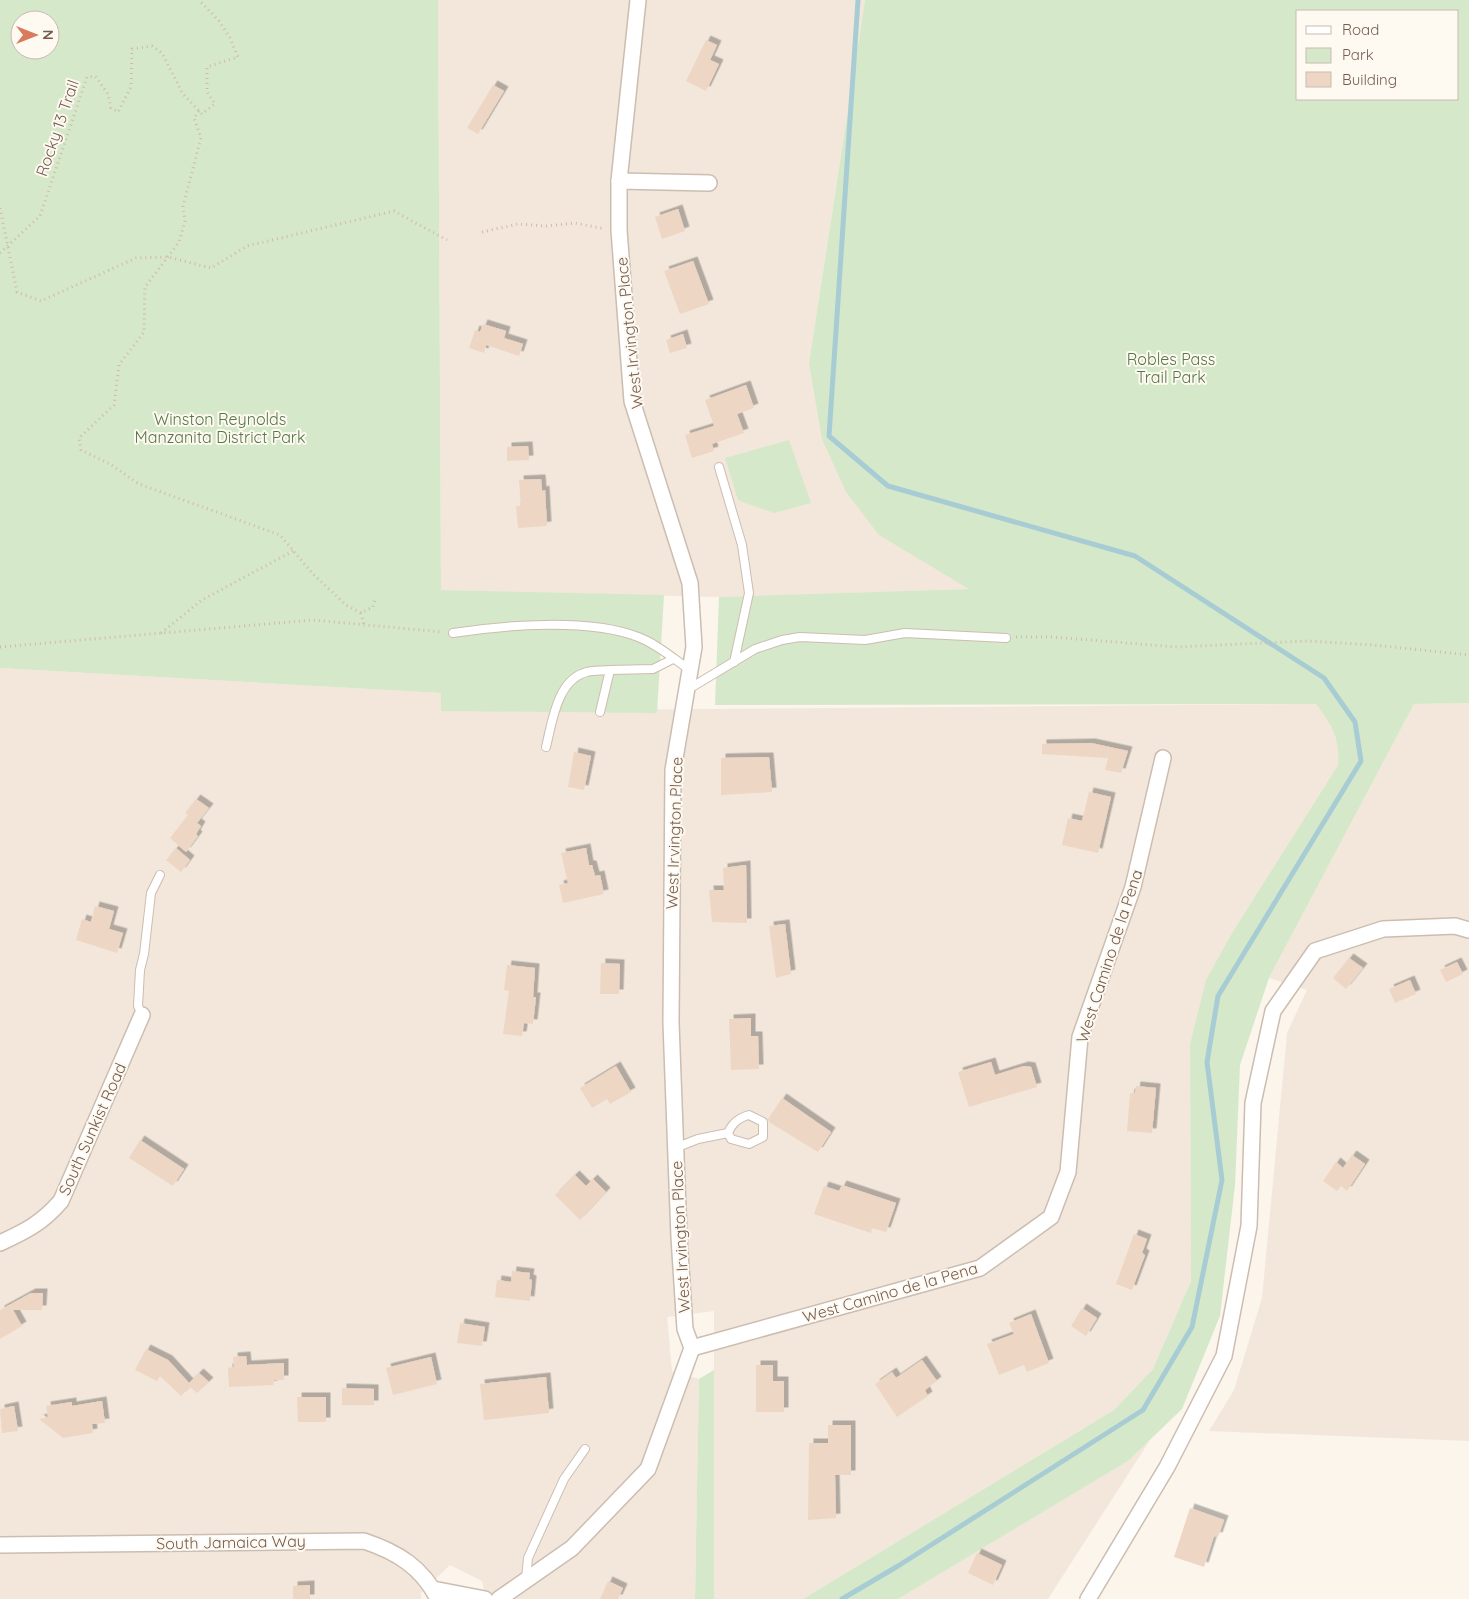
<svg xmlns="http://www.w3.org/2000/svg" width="1469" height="1599" viewBox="0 0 1469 1599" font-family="Quicksand,sans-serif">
<defs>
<filter id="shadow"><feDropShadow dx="4.5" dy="-4.5" stdDeviation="0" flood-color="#0004"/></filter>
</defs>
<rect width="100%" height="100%" fill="#fbf5eb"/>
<!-- residential -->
<g fill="#f2e7da">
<polygon points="438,0 865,0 809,363 970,589 719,597 441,590"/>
<polygon points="0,668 441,693 442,711 1316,704 1334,728 1339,747 1338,765 1232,933 1206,981 1190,1044 1191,1281 1153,1369 1114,1410 803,1599 714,1599 714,1311 667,1317 672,1371 699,1379 695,1599 486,1599 482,1581 450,1565 421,1593 421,1599 0,1599"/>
<polygon points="1469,703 1469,1441 1209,1431 1234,1390 1262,1298 1287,1033 1307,990 1269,978 1414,704"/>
<polygon points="1150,1440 1048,1599 898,1599 1128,1461"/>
</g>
<!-- green -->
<g fill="#d5e8ca" fill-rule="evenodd">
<path d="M0,0H438L441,590L664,595L657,713L441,711V693L0,668ZM20,20H50V50H20Z"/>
<path d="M865,0H1469V703L1414,704L1269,978L1240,1065L1235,1185L1220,1316L1182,1409L1128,1461L898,1599H803L1114,1410L1153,1369L1191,1281L1190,1044L1206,980L1232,933L1338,765C1340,736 1332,726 1316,704L715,705L719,597L969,589L879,535L846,492L822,439L809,363ZM1298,11H1458V99H1298Z"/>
<polygon points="789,440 811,503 774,513 738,500 725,458"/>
<polygon points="714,1370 714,1599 695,1599 699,1379"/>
</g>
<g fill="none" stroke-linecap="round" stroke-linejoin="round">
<!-- stream -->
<polyline stroke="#a8ccd4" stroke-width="5" points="842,1599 898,1566 1143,1410 1192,1327 1222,1180 1207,1062 1218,996 1361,761 1355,722 1324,678 1135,556 888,486 829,436 858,0"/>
</g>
<!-- building -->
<g fill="#eed6c5" filter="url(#shadow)">
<polygon points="706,40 717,45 710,60 719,64 706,91 686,81"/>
<polygon points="493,85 504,91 478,134 467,128"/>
<polygon points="678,209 685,231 662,239 655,217"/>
<polygon points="693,261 709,304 680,314 664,271"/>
<polygon points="483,324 506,331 504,338 523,344 519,356 486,345 484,353 469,348 475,330 480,332"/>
<polygon points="683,334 687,348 670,353 666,340"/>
<polygon points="746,385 754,408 737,414 744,433 712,444 714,451 692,458 685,435 714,426 705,400"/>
<polygon points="528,446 529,460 507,461 507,447"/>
<polygon points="541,479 542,491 545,490 547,526 518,528 516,506 521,506 519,480"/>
<polygon points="1091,743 1128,751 1121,773 1105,770 1108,758 1042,754 1042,744"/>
<polygon points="574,752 591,756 584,790 568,787"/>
<polygon points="769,757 772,792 721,795 721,758"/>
<polygon points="1089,792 1111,797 1098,853 1062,845 1068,818 1082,821"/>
<polygon points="196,799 209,808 197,823 201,826 196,834 198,836 186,852 170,838 188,815 185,813"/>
<polygon points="176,848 190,860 181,872 166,860"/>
<polygon points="586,848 589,865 592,865 595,876 600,875 604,894 563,903 559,885 568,883 561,853"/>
<polygon points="746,865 747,923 712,922 709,890 724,890 723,868"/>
<polygon points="95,906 114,911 109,929 123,933 117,953 76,940 82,919 91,922"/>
<polygon points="785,924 791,974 776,978 769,926"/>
<polygon points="1349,958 1363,968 1346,989 1333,978"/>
<polygon points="1457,962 1463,974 1446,982 1440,970"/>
<polygon points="601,963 620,964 619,994 600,994"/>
<polygon points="507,965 535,968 533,997 536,997 533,1024 524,1023 522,1036 503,1034 509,991 504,990"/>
<polygon points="1410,980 1416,994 1395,1003 1389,989"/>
<polygon points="751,1018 751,1036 758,1036 759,1069 731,1070 729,1019"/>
<polygon points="991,1062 995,1075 1024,1066 1031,1067 1037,1087 969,1107 958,1072"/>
<polygon points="616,1066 631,1092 610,1104 607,1099 592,1108 580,1088"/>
<polygon points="1136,1086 1156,1088 1152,1133 1127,1131 1130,1093 1135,1093"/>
<polygon points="782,1098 831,1132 818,1152 769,1122 768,1119"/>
<polygon points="140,1140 184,1169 173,1186 129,1158"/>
<polygon points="1352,1155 1365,1164 1347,1191 1341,1186 1337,1191 1323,1181 1336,1162 1343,1168"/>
<polygon points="575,1175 586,1186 593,1179 606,1192 580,1220 555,1195"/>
<polygon points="842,1185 896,1203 886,1232 872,1228 871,1233 814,1214 824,1186 839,1191"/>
<polygon points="1134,1234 1147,1239 1142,1253 1145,1255 1132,1290 1116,1284"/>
<polygon points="512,1271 530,1273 529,1279 532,1280 530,1301 495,1297 497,1280 511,1282"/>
<polygon points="31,1293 43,1293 42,1310 13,1310 22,1326 0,1339 0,1310"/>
<polygon points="1082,1308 1097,1318 1086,1336 1071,1326"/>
<polygon points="1031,1314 1049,1363 1027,1372 1024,1365 999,1375 987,1344 1014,1334 1009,1323"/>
<polygon points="460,1323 485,1327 482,1346 457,1343"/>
<polygon points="146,1349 168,1360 189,1383 199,1373 209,1382 197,1393 190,1387 181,1396 160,1376 157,1381 135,1370"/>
<polygon points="246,1356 247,1365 284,1363 284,1380 274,1380 273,1385 229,1387 228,1368 234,1367 233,1357"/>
<polygon points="431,1357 437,1384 393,1395 386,1368"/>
<polygon points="922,1360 937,1381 925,1390 928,1396 897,1417 875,1384 892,1372 896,1378"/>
<polygon points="756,1365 773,1365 773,1381 784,1381 784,1412 756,1412"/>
<polygon points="546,1377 549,1413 484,1420 480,1384"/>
<polygon points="342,1388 374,1389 374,1405 342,1405"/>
<polygon points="297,1397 326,1397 326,1422 298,1422"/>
<polygon points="102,1401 105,1423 92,1424 93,1433 63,1438 39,1419 48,1417 46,1406 72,1402 72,1406"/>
<polygon points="14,1406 18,1431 2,1433 0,1409"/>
<polygon points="828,1425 851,1425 851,1475 835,1475 836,1518 808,1520 809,1443 828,1443"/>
<polygon points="1190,1508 1224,1520 1218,1537 1214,1536 1204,1567 1174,1557"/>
<polygon points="977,1553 1002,1565 993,1585 968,1573"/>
<polygon points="608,1581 623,1588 618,1599 600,1599"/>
<polygon points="310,1585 310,1599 293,1599 293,1586"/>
</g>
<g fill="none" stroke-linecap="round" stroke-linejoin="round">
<!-- service casing -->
<g stroke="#ccbdb1" stroke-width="10">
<g id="service">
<polyline points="719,467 742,545 749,593 734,662"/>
<path d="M453,633C505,625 589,618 638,637C657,644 674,659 690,670"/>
<polyline points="687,690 755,649 782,640 800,637 865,640 905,633 1006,638"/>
<polyline points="600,712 610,670 653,669 673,659"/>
<path d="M546,747C552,723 557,679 587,672C594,670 603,671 610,670"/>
<polyline points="142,1015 138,1006 140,970 144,954 151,893 160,875"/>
<path d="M675,1148L698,1139L728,1133C732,1123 738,1118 749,1115L763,1122V1137L749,1144L731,1139L728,1133"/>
<polyline points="526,1579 528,1558 564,1479 585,1449"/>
</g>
</g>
<!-- minor casing -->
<g stroke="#ccbdb1" stroke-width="18">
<g id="minor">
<polyline points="619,181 709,183"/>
<path d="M0,1243C26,1231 42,1223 61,1201L142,1015"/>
<polyline points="692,1348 980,1268 1051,1217 1068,1172 1080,1037 1133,887 1163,758"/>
<path d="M0,1545L364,1541C397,1552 422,1567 438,1599"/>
<polyline points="433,1589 485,1599"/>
<polyline points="499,1599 572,1548 648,1469 692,1348 685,1329 679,1237 671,1023 673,770 694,647 690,583 632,401 619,230 619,181 638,0"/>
<polyline points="1088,1599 1167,1467 1224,1356 1249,1226 1253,1103 1273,1011 1315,951 1383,929 1455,926 1469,930"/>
</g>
</g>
<!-- path -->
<g stroke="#d3b9a7" stroke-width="3" stroke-dasharray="1 4" stroke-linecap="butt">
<polyline points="199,111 194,118 201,138 183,206 185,221 179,242 145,287 144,332 119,365 114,405 79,438 81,450 110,464 139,484 280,535 313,574 346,605 361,613 373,607 376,597"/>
<polyline points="0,208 17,292 41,301 136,258 168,257 211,268 247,246 394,211 447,240"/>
<polyline points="482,232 518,224 546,226 575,223 605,229"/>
<polyline points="0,253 40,216 87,77 95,76 108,94 111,108 118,112 131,87 132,49 152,46 162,53 183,94 202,114 215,104 207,92 207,67 238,57 230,38 219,21 199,0"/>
<polyline points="361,613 364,625"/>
<polyline points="161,633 202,600 293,551"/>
<polyline points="1016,637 1052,637 1177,647 1307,641 1374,645 1469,655"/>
<polyline points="0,647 313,620 442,632"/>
</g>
<!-- service -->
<use href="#service" stroke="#fff" stroke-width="8"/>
<!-- minor -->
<use href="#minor" stroke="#fff" stroke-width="15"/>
</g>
<g text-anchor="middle" stroke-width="4" stroke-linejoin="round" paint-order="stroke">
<!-- street labels -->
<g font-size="16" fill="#745d50" stroke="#fef9f1">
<text transform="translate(57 128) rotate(-71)" y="6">Rocky 13 Trail</text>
<text transform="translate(629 333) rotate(-96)" y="6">West Irvington Place</text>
<text transform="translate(674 833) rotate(-88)" y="6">West Irvington Place</text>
<text transform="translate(1109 956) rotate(-72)" y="6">West Camino de la Pena</text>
<text transform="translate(92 1129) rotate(-66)" y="6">South Sunkist Road</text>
<text transform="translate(680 1237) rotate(-93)" y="6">West Irvington Place</text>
<text transform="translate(890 1292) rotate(-16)" y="6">West Camino de la Pena</text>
<text transform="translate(231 1542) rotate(-1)" y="6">South Jamaica Way</text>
</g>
<!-- park labels -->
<g font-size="16" fill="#567849" stroke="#fef9f1">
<text x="1171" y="365">Robles Pass<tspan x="1171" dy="18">Trail Park</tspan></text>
<text x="220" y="425">Winston Reynolds<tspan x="220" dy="18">Manzanita District Park</tspan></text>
</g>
</g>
<!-- legend -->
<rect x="1296" y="10" width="162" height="90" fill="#fef9f1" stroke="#c7bbb1"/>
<rect x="1306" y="26" width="25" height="8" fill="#ffffff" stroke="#c7bbb1"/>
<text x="1342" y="35" font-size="15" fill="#745d50">Road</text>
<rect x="1306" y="48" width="25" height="15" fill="#d5e8ca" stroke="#c7bbb1"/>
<text x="1342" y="60" font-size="15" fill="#745d50">Park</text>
<rect x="1306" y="72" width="25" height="15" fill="#eed6c5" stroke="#c7bbb1"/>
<text x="1342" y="85" font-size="15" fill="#745d50">Building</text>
<!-- north arrow -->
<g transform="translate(35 35) rotate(90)"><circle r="24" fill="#fef9f1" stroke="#c7bbb1"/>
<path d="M0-4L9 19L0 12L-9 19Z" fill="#d87a5c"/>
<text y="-8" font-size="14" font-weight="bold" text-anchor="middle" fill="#745d50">N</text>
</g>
</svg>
